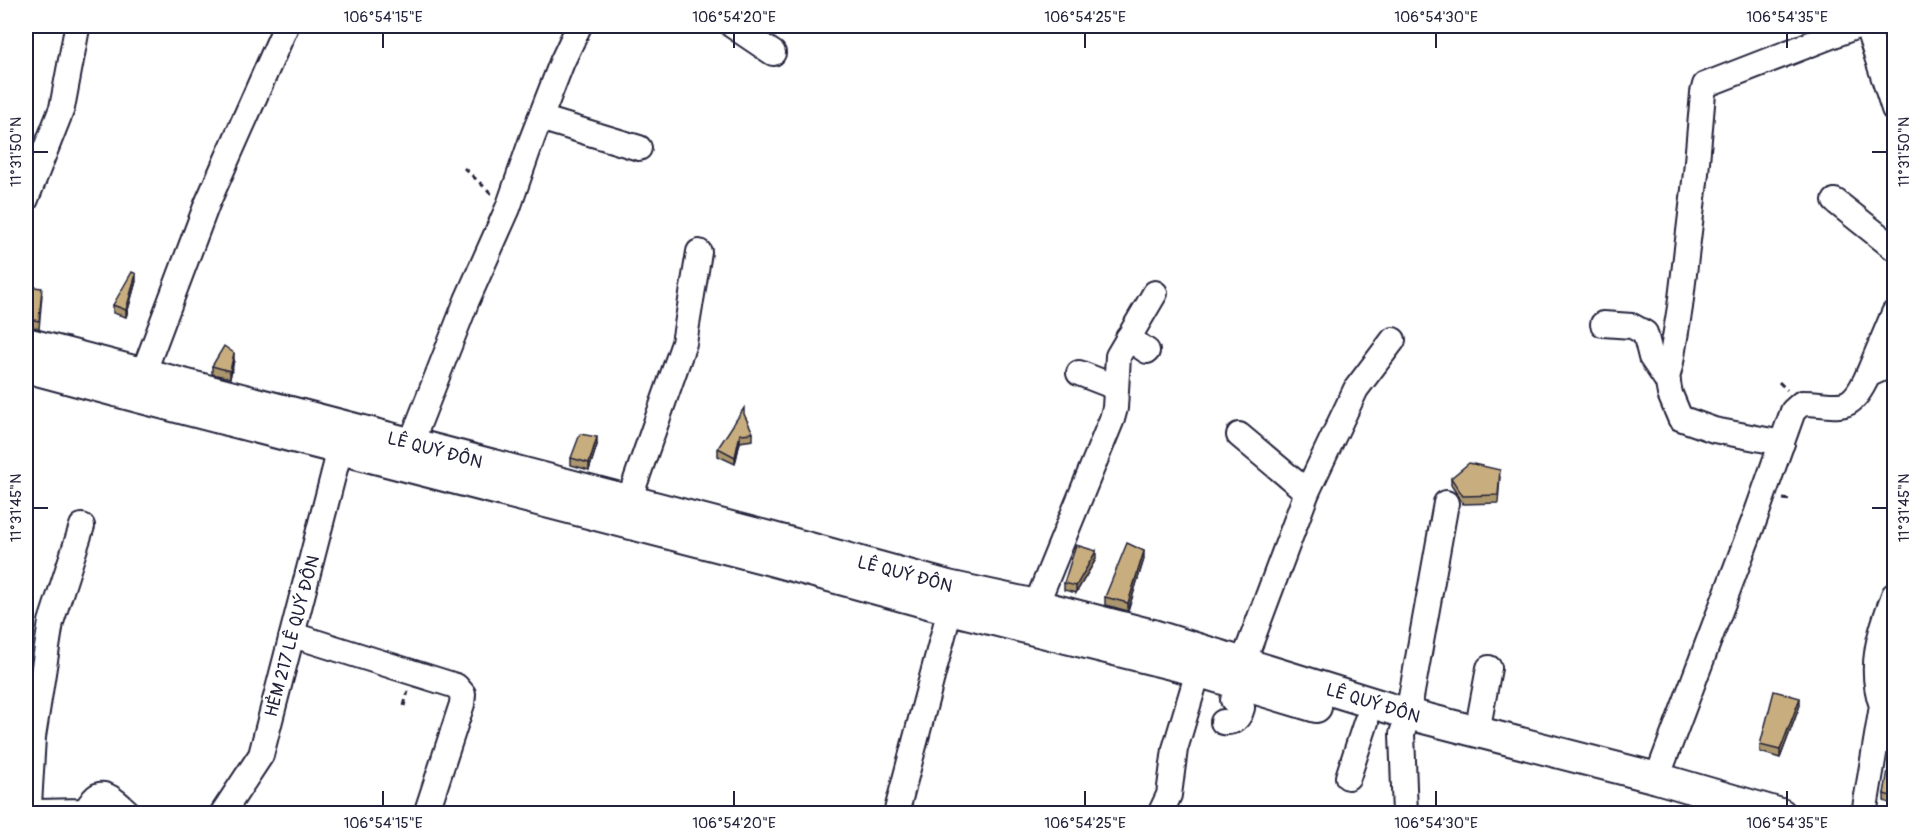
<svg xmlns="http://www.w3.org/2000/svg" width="1920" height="839" viewBox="0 0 1920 839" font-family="Pangolin,sans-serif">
<rect width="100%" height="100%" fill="#fff"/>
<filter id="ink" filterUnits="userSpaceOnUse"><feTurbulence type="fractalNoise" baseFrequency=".0167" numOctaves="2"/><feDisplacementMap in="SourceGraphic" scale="12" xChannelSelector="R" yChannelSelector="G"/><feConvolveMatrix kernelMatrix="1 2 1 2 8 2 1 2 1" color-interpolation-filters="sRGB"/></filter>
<g filter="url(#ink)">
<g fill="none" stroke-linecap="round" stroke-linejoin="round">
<!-- minor casing -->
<g stroke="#22223b" stroke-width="28">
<g id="minor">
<polyline points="733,26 773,53"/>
<polyline points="1867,26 1894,109"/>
<polyline points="540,118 639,148"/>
<polyline points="26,199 62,108 77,28"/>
<polyline points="1835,201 1894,248"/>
<polyline points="1603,324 1632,326 1645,333 1651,357 1668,382"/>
<polyline points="1128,338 1147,351"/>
<polyline points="1079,373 1115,387"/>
<polyline points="1868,375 1894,313"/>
<polyline points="140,389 143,374 207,204 286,26"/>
<polyline points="1239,435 1307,492"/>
<polyline points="411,443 467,300 508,208 532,139 562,62 579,26"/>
<polyline points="1782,443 1714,430 1680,418 1670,394 1667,378 1671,362 1680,307 1696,173 1703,93 1705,85 1857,26"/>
<polyline points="629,500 684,343 699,252"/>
<path d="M82,526L51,622L33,737L29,805L32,809L38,812L82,811C90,808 90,802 96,797C106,789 122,807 130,814"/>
<polyline points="1036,605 1112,419 1115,408 1118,356 1155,293"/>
<polyline points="293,635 456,686 463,694 462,704 426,814"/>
<polyline points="1243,663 1307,492 1356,389 1393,340"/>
<path d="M1223,722C1233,723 1239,719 1242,708L1233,700L1240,684"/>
<polyline points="1477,732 1489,668"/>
<polyline points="1348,777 1366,722"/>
<path d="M1657,778L1755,518L1793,411L1802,403C1839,403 1849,417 1868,375L1894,363"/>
<polyline points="222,814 261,755 340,449"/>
<polyline points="896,814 950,609"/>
<polyline points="1160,814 1169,795 1175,749 1198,672"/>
<polyline points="1405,814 1402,734 1408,714 1446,503"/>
<path d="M1864,814L1882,706C1868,667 1880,632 1894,595"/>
</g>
</g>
<!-- major casing -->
<g stroke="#22223b" stroke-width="34">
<g id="major">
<polyline points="26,343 773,538 948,586 1036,605 1153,635 1408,714 1657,778 1781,814"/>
<polyline points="26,367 138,397 767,559 950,609 1183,667 1316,707"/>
</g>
</g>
<!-- path -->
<g stroke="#22223b" stroke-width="3" stroke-dasharray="6 4.5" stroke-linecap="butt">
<polyline points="464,168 493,195"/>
<polyline points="1779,382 1787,390"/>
<polyline points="1783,499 1791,500"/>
<polyline points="404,706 408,691"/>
</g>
<!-- minor -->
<use href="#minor" stroke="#fff" stroke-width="24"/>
<!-- major -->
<use href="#major" stroke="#fff" stroke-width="30"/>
</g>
<!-- wall -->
<g fill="#ac966d" stroke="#22223b" stroke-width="1.5">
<polygon points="136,281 126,317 113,313 113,305"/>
<polygon points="26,286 42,295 39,329 30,326 26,327"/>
<polygon points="234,360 230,378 212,374 212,366"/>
<polygon points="744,415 753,433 753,440 740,442 735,464 718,456 718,448"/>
<polygon points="597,445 589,470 571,465 571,458"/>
<polygon points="1500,477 1498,503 1463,504 1451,485 1451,478"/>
<polygon points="1096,559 1076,593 1064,590 1064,583"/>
<polygon points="1144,559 1128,611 1105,605 1105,597"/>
<polygon points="1800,705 1780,758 1760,752 1760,745"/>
<polygon points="1894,746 1894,805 1884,801 1884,794"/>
</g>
<!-- shaded-wall -->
<g fill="#8c7a59" stroke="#22223b" stroke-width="1.5">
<polygon points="136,274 136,281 126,317 126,310"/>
<polygon points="234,353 234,360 230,378 230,371"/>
<polygon points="740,434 740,442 735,464 735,457"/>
<polygon points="597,437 597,445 589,470 589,463"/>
<polygon points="1096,551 1096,559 1076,593 1076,586"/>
<polygon points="1144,551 1144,559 1128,611 1128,603"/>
<polygon points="1800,698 1800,705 1780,758 1780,750"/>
</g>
<!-- building -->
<g fill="#c8ae7f" stroke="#22223b" stroke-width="1.5">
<polygon points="132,272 136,274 126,310 113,305"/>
<polygon points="26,286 42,288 39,321 30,319 26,319"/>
<polygon points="224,346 234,353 230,371 212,366"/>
<polygon points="744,408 744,414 753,433 740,434 735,457 718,448"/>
<polygon points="580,434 597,437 589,463 571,458"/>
<polygon points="1469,463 1500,470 1498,495 1463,496 1451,478"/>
<polygon points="1127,543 1144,551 1128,603 1105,597"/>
<polygon points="1076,545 1096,551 1076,586 1064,583"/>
<polygon points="1774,691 1800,698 1780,750 1760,745"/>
<polygon points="1892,746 1894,746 1894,797 1884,794"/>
</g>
</g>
<!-- ticks -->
<path fill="none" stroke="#22223b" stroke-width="2" d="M383,33V48M734,33V48M1085,33V48M1436,33V48M1787,33V48M33,152H48M1872,152H1887M33,508H48M1872,508H1887M383,791V806M734,791V806M1085,791V806M1436,791V806M1787,791V806"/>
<g text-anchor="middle" stroke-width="4.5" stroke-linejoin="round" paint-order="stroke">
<!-- street labels -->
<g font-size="18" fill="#22223b" stroke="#fff">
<text transform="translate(435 450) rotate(15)" y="6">LÊ QUÝ ĐÔN</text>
<text transform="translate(905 574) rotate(15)" y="6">LÊ QUÝ ĐÔN</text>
<text transform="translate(292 636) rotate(-75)" y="6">HẺM 217 LÊ QUÝ ĐÔN</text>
<text transform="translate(1373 703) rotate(17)" y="6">LÊ QUÝ ĐÔN</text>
</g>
</g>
<!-- margin -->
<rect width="1920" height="839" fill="none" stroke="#fff" stroke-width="66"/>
<rect x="33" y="33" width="1854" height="773" fill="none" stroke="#22223b" stroke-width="2"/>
<g font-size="15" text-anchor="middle" fill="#22223b">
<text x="383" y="22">106°54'15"E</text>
<text x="734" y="22">106°54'20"E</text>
<text x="1085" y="22">106°54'25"E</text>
<text x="1436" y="22">106°54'30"E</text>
<text x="1787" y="22">106°54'35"E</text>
<text transform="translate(16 152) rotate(-90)" y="5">11°31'50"N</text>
<text transform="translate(1904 152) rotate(-90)" y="5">11°31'50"N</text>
<text transform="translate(16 508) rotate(-90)" y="5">11°31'45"N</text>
<text transform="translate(1904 508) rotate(-90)" y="5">11°31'45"N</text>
<text x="383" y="828">106°54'15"E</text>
<text x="734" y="828">106°54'20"E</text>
<text x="1085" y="828">106°54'25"E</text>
<text x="1436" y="828">106°54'30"E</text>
<text x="1787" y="828">106°54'35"E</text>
</g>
</svg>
